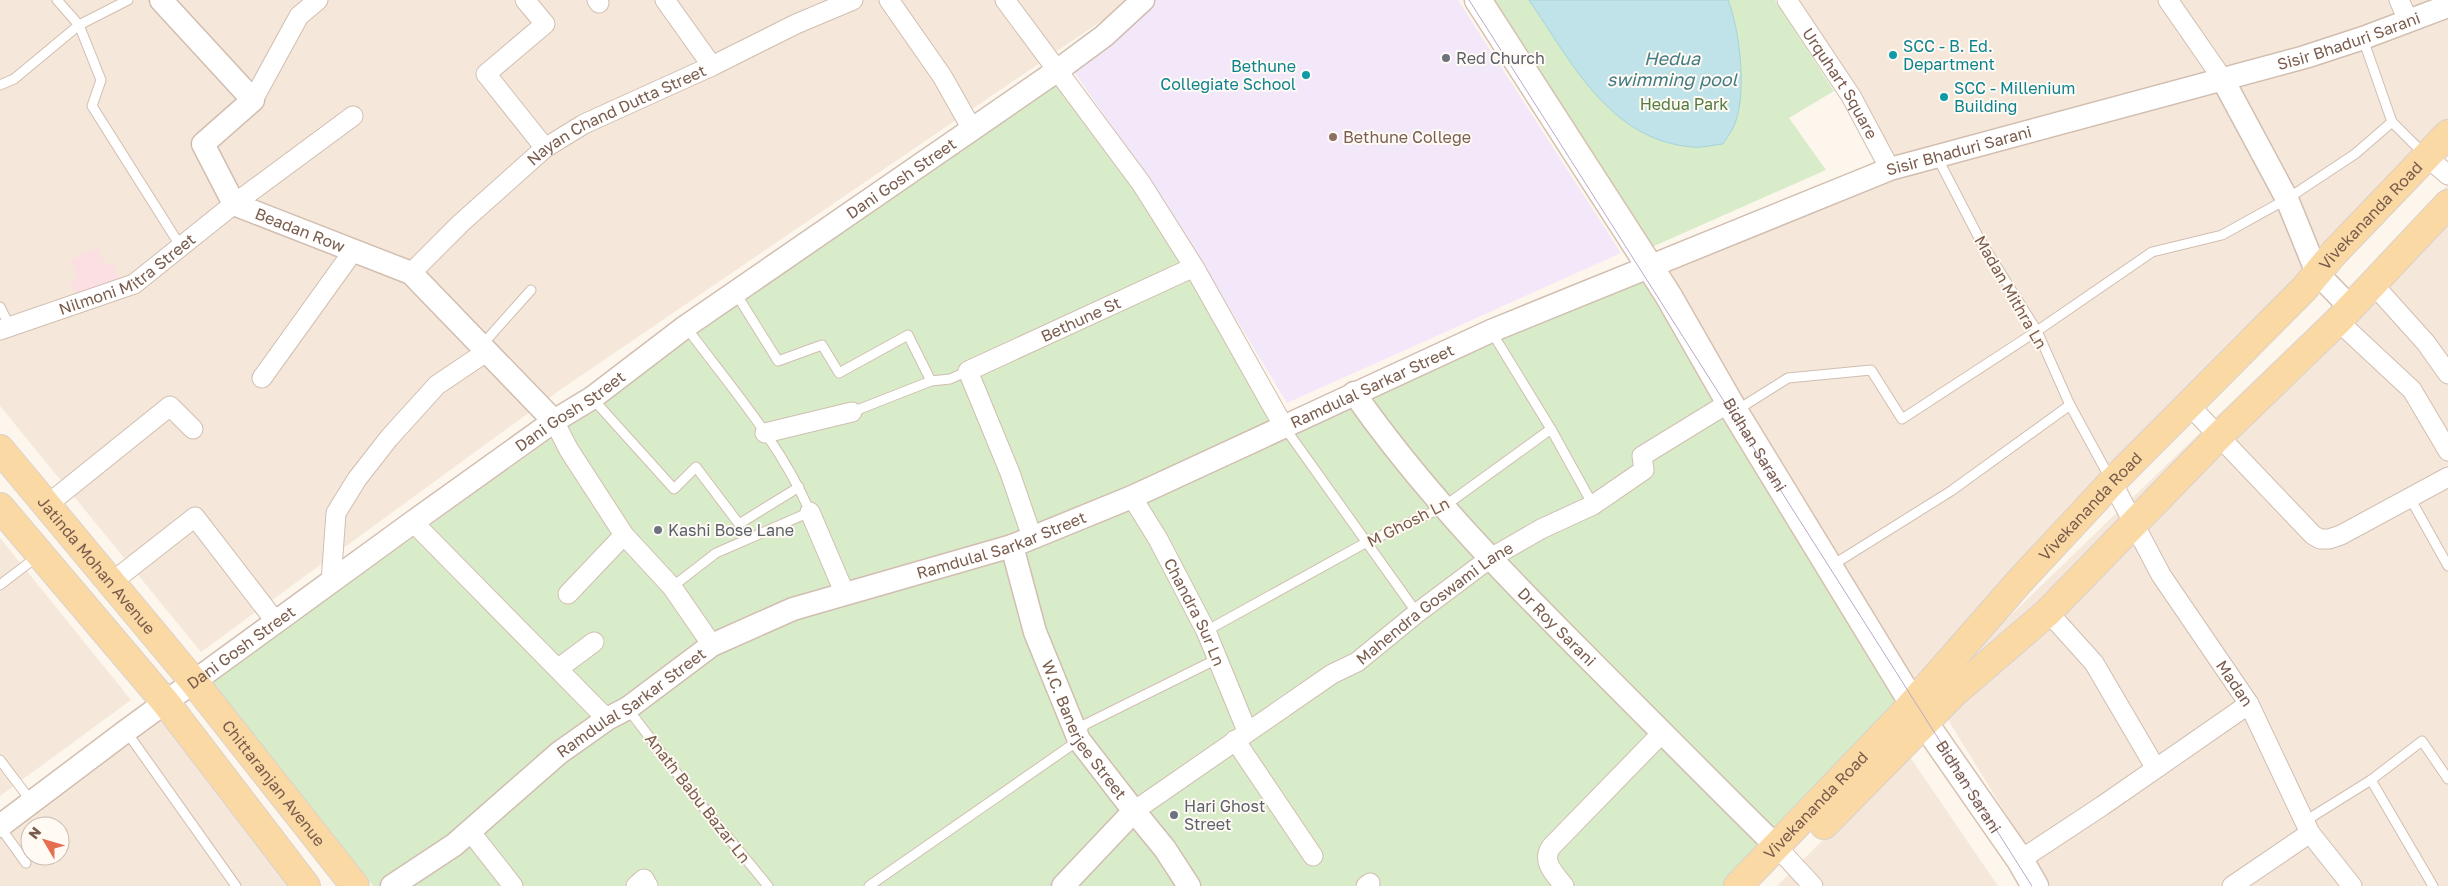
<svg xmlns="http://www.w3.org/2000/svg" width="2448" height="886" viewBox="0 0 2448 886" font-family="'Golos Text',sans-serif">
<rect width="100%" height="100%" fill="#fdf6ec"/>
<!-- residential -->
<g fill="#f5e8da" fill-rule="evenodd">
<polygon points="0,0 1129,0 1116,11 560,390 201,652 0,406"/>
<polygon points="1796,0 2448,0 2448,154 1920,696 1662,264 1894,166"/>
<polygon points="2448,184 2448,886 2050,886 1931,692 2405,235"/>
<polygon points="0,538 131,700 0,796"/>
<path d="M167,715L300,886H0V834ZM30,826H60V856H30Z"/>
<polygon points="1908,754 1998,886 1777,886"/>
</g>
<!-- education -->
<polygon fill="#f3e8fa" points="1154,0 1458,0 1621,253 1287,403 1166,203 1074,72"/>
<!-- medical -->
<polygon fill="#fbdfe3" points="97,247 105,265 112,263 120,280 78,299 70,281 78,277 70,260"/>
<!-- green -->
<g fill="#d8ecc9">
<polygon points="1493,0 1775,0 1834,91 1789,118 1826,170 1652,247"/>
<polygon points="1060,74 1288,428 1650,268 1922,708 1741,886 373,886 210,683"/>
</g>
<!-- water -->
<path fill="#bfe3e8" stroke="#a5d3da" d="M1529,0H1728C1740,30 1748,98 1733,128C1730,134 1726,139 1723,144C1713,145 1702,148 1692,147C1609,140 1571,61 1529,0Z"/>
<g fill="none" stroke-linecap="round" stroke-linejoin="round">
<!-- service casing -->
<g stroke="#d1beb0" stroke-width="11">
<g id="service">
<polyline points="57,0 79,25 101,80 92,106 181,247"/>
<polyline points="2363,39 2392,122 2425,155"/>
<polyline points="0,85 14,79 79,25 128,0"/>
<polyline points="1937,157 1980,240 2037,331 2070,405 2111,480"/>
<polyline points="735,292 778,361 822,345 839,373 908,335 931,381 950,379 968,371"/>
<polyline points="0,307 9,325"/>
<polyline points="1491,331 1551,429"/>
<polyline points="482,345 531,290"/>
<polyline points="592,398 674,489 696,467 739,524 799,487"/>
<polyline points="1737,410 1788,378 1871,370 1902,419 2037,331 2152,252 2222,235 2287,199 2355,154 2392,122"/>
<polyline points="852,412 931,381"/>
<polyline points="1285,428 1417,613"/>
<polyline points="2410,498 2448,566"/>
<polyline points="1831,566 1951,491 2070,405"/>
<polyline points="0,585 38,556"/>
<path d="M672,587L716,553L810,512C781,444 730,386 686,327"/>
<polyline points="1206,631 1367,542 1442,508 1551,429 1593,505"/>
<polyline points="628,709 695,797 768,886"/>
<polyline points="126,731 236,886"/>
<polyline points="0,760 31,801"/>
<polyline points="2371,780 2433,886"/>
<polyline points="2310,825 2310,818 2371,780 2422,741 2448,779"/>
<polyline points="0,827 26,863"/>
<polyline points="869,886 1079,740 1084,725 1217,659"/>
</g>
</g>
<!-- minor casing -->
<g stroke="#d1beb0" stroke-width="21">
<g id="minor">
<polyline points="525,0 545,24 486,74 545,148"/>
<polyline points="597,0 599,3"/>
<polyline points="665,0 712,66"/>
<polyline points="889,0 942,76 972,129"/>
<polyline points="1005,0 1141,183 1194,267 1284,427"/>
<path id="s1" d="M1787,0L1851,96L1890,169"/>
<polyline points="2168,0 2222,78"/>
<polyline points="2399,0 2408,20"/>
<polyline points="253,100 299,16 318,0"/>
<polyline points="2427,157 2448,175"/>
<path id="s2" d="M411,273L461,223L545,148L584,124L712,66L796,24L853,0"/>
<polyline points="2373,284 2426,343 2448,374"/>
<polyline points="2338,321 2412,390 2448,451"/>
<path id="s3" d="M0,330L134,284L234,204L353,116"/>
<polyline points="262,378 354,250"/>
<polyline points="2190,406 2313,535 2320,539 2329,539 2341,535 2448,477"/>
<polyline points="554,421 569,450 624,535 672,587 712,645"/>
<polyline points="765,433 852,412"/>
<path id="s4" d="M2112,482L2161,575L2249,704L2310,833L2352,886"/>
<path id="s5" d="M1132,497L1158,539L1206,631L1247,731"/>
<polyline points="47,505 170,406 193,429"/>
<polyline points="810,512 845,594"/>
<polyline points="413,522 607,719"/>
<path id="s6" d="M1032,537L1010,473L968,371L1194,267"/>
<polyline points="112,582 195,517 276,622"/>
<polyline points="331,582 336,513 357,479 389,438 437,385 486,352"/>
<polyline points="568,594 624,535"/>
<polyline points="2048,612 2094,663 2155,767"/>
<polyline points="559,668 594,642"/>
<polyline points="1235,740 1313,856"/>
<path id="s7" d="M1134,811L1332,674L1357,662L1417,613L1489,559L1541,529L1593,505L1644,470L1642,456L1730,402"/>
<polyline points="469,830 513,886"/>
<polyline points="1777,847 1813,886"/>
<polyline points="2020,860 2102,806 2249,704"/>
<polyline points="636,886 644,879 648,886"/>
<polyline points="1366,886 1370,883"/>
<path d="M1564,886C1555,874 1541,862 1551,847L1662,733"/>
<polyline points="2232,886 2310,833"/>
</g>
</g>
<!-- tertiary casing -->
<g stroke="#d1beb0" stroke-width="25">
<g id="tertiary">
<path id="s8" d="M161,0L253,100L203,144L234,204L411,273L554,421"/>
<polyline points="2222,78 2287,199 2317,273 2351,308"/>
<path id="s9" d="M1354,393C1424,493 1506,576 1592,662C1654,724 1715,786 1777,847"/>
<path id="s10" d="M1012,546L1035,632L1079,740L1134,811L1063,886"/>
<polyline points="1134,811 1165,849 1189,886"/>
<path id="s11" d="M0,826L126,731L413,522L554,421L592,398L685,327L1058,70L1104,36L1143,0"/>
<path id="s12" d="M392,886L454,845L559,753L607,719L628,708L712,645L793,609L1012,546L1132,497L1491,331L1890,169L2305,57L2363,38L2448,6"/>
</g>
</g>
<!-- secondary casing -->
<g stroke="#d6c0b0" stroke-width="29">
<g id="secondary">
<path id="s13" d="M1478,0L1668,295L1735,412L1924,722L2020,860L2035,886"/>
</g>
</g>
<!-- primary casing -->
<g stroke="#dad1cd" stroke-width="30">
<g id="primary">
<path id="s14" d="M0,449L194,682L355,886"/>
<polyline points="0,507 166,703 306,886"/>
<polyline points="1824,825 1954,693 2048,612 2219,436 2338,321 2448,204"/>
<path id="s15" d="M1738,886L1906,711L2019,582L2112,482L2304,289L2334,253L2448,134"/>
</g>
</g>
<!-- service -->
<use href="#service" stroke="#fff" stroke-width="9"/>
<!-- minor -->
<use href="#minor" stroke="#fff" stroke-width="19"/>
<!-- tertiary -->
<use href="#tertiary" stroke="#fff" stroke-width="22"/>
<!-- secondary -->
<use href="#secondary" stroke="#fff" stroke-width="26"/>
<!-- primary -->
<use href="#primary" stroke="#fbd9a5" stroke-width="28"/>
<!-- tram -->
<path stroke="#b9a8c9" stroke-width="1" id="s16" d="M1469,0L2032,886"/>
</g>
<!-- markers -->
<g fill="#0f9aa8" stroke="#fffaf3" stroke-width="2">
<circle cx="1893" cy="55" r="5"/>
<circle cx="1306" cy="75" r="5"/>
<circle cx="1944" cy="97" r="5"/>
</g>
<g fill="#6b7280" stroke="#fffaf3" stroke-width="2">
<circle cx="1446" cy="58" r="5"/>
<circle cx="658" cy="530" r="5"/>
<circle cx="1174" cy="815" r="5"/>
</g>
<circle fill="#8d6e63" stroke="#fffaf3" stroke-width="2" cx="1333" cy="137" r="5"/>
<g text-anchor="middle" stroke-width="4" stroke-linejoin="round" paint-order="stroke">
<!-- street labels -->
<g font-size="16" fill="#7a5c4d" stroke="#fffaf3">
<text dy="6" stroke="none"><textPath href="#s12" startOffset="2150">Sisir Bhaduri Sarani</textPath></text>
<text dy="6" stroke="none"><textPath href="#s1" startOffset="99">Urquhart Square</textPath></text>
<text dy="6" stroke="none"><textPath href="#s2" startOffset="262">Nayan Chand Dutta Street</textPath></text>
<text dy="6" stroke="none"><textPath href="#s12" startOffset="1745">Sisir Bhaduri Sarani</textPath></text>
<text dy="6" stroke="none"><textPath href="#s11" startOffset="1110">Dani Gosh Street</textPath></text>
<text dy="6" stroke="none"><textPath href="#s15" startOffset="922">Vivekananda Road</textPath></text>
<text dy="6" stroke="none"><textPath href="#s8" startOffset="341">Beadan Row</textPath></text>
<text dy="6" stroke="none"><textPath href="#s3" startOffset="140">Nilmoni Mitra Street</textPath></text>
<text transform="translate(2011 292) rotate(60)" y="6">Madan Mithra Ln</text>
<text dy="6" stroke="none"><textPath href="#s6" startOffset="302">Bethune St</textPath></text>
<text dy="6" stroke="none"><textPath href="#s12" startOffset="1112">Ramdulal Sarkar Street</textPath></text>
<text dy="6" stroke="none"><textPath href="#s11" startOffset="705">Dani Gosh Street</textPath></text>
<text dy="6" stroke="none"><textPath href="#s13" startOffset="524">Bidhan Sarani</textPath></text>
<text dy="6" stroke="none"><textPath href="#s15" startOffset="518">Vivekananda Road</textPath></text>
<text transform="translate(1408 522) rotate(-27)" y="6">M Ghosh Ln</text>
<text dy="6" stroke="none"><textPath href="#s12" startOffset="708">Ramdulal Sarkar Street</textPath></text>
<text dy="6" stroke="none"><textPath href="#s14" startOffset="151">Jatinda Mohan Avenue</textPath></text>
<text dy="6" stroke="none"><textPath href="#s7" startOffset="366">Mahendra Goswami Lane</textPath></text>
<text dy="6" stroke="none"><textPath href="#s5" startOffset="131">Chandra Sur Ln</textPath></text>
<text dy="6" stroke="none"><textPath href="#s9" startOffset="310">Dr Roy Sarani</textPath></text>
<text dy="6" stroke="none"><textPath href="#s11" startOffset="300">Dani Gosh Street</textPath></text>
<text dy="6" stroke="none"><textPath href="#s4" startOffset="236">Madan</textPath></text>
<text dy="6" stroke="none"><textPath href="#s12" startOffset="302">Ramdulal Sarkar Street</textPath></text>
<text dy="6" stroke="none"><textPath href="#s10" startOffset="199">W.C. Banerjee Street</textPath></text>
<text dy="6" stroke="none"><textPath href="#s14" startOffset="432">Chittaranjan Avenue</textPath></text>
<text dy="6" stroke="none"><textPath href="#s16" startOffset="932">Bidhan Sarani</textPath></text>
<text transform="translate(698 798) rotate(52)" y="6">Anath Babu Bazar Ln</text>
<text dy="6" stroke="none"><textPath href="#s15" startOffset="112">Vivekananda Road</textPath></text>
</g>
<!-- culture labels -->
<g font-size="16" fill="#0d838f" stroke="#fffaf3" text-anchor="start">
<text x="1903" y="52">SCC - B. Ed.<tspan x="1903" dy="18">Department</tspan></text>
<text x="1296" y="72" text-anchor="end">Bethune<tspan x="1296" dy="18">Collegiate School</tspan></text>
<text x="1954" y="94">SCC - Millenium<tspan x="1954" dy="18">Building</tspan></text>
</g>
<!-- worship labels -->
<g font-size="16" fill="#5b616d" stroke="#fffaf3" text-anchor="start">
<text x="1456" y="64">Red Church</text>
<text x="668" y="536">Kashi Bose Lane</text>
<text x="1184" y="812">Hari Ghost<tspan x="1184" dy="18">Street</tspan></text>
</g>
<!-- park labels -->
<g font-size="16" fill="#537a41" stroke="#fffaf3">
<text x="1684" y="110">Hedua Park</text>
</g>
<!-- education labels -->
<g font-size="16" fill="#785e54" stroke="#fffaf3" text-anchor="start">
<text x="1343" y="143">Bethune College</text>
</g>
<!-- water labels -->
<g font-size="18" font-style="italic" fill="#437c86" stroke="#fffaf3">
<text x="1672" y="65">Hedua<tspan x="1672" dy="21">swimming pool</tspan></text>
</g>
</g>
<!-- north arrow -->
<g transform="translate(45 841) rotate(308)"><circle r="24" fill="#fffaf3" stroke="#cabbb1"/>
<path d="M0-4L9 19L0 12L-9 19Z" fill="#e76f51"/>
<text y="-8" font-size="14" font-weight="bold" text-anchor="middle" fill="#7a5c4d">N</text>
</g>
</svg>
